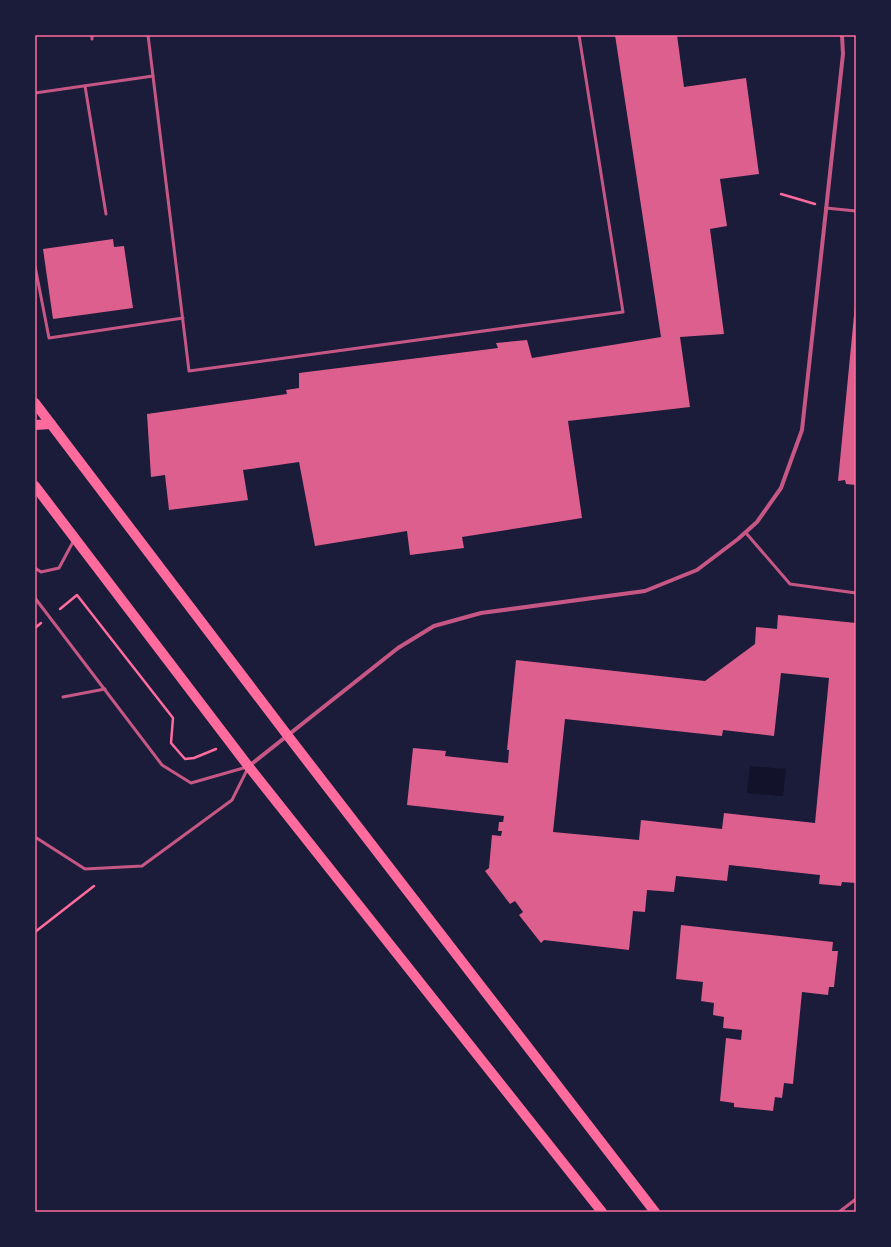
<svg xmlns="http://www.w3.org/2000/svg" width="891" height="1247" viewBox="0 0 891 1247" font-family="Ubuntu,sans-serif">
<rect width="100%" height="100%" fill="#1b1b3a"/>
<!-- water -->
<polygon fill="#12122b" points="750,766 786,769 783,796 747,793"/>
<!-- building -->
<g fill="#dd5f8e" fill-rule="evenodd">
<polygon points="615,35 677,35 684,87 746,78 759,174 720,179 727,226 710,229 724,334 680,337 690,407 568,421 582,518 462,537 464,548 410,555 407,531 315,546 299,462 243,470 248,500 169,510 165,475 151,477 147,414 287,394 286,390 299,388 299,373 498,348 496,343 527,340 532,358 661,337"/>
<polygon points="113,239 114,247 124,246 133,308 53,319 43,249"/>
<polygon points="855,305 856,305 856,485 846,484 845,480 838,481"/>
<path d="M778,615L856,623V883L842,882L841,886L819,884L820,875L729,865L727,881L676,876L674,892L647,890L645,912L633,911L629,950L544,940L541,943L519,915L523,912L515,901L510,904L485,871L489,868L492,835L501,836L502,831H498L499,822H503L504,816L407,805L413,748L446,751L445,756L508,763L509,750H507L516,660L705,681L755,644L756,627L777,629ZM781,673L829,678L815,823L724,813L722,829L641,820L639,840L553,832L565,719L722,736L723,730L774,736Z"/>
<polygon points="681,925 833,942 832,951 838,951 834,987 829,987 828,995 802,992 793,1084 784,1083 782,1098 775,1097 773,1111 734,1107 734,1103 720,1101 726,1038 741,1040 742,1030 723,1028 724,1017 713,1015 714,1003 701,1001 703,982 676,979"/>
</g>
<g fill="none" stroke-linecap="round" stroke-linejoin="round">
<!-- path -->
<g stroke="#ff6b9d" stroke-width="2.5">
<polyline points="781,194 815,204"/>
<polyline points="60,609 77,595 173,718 171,743 185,759 194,758 216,749"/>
<polyline points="35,628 41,623"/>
<polyline points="35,932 94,886"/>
</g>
<!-- service -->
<g stroke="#c65784" stroke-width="3">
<polyline points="92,35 92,39"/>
<polyline points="148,35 189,371 623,312 579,35"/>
<polyline points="85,86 106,214"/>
<polyline points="35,93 153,76"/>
<polyline points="826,208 856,211"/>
<polyline points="35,266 49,338 183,318"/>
<polyline points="746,533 790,584 856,593"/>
<polyline points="35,568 41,572 59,568 74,540"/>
<polyline points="35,598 162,765 191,783 247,767"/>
<polyline points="63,697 105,689"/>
<polyline points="35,837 85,869 142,866 232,800 248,768"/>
<polyline points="839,1212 856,1199"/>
</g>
<!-- minor -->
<polyline stroke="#c65784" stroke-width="4" points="249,766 398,648 434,626 481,613 645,591 697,570 738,539 757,522 781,488 802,430 843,54 842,35"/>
<!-- primary -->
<g stroke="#ff6b9d" stroke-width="10">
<polyline points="35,403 288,736 655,1212"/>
<polyline points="35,425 51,424"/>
<polyline points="35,486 249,767 602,1212"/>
</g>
</g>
<!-- border -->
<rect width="891" height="1247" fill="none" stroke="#1b1b3a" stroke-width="72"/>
<rect x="36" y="36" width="819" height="1175" fill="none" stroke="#ff6b9d" stroke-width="1.5"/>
</svg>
